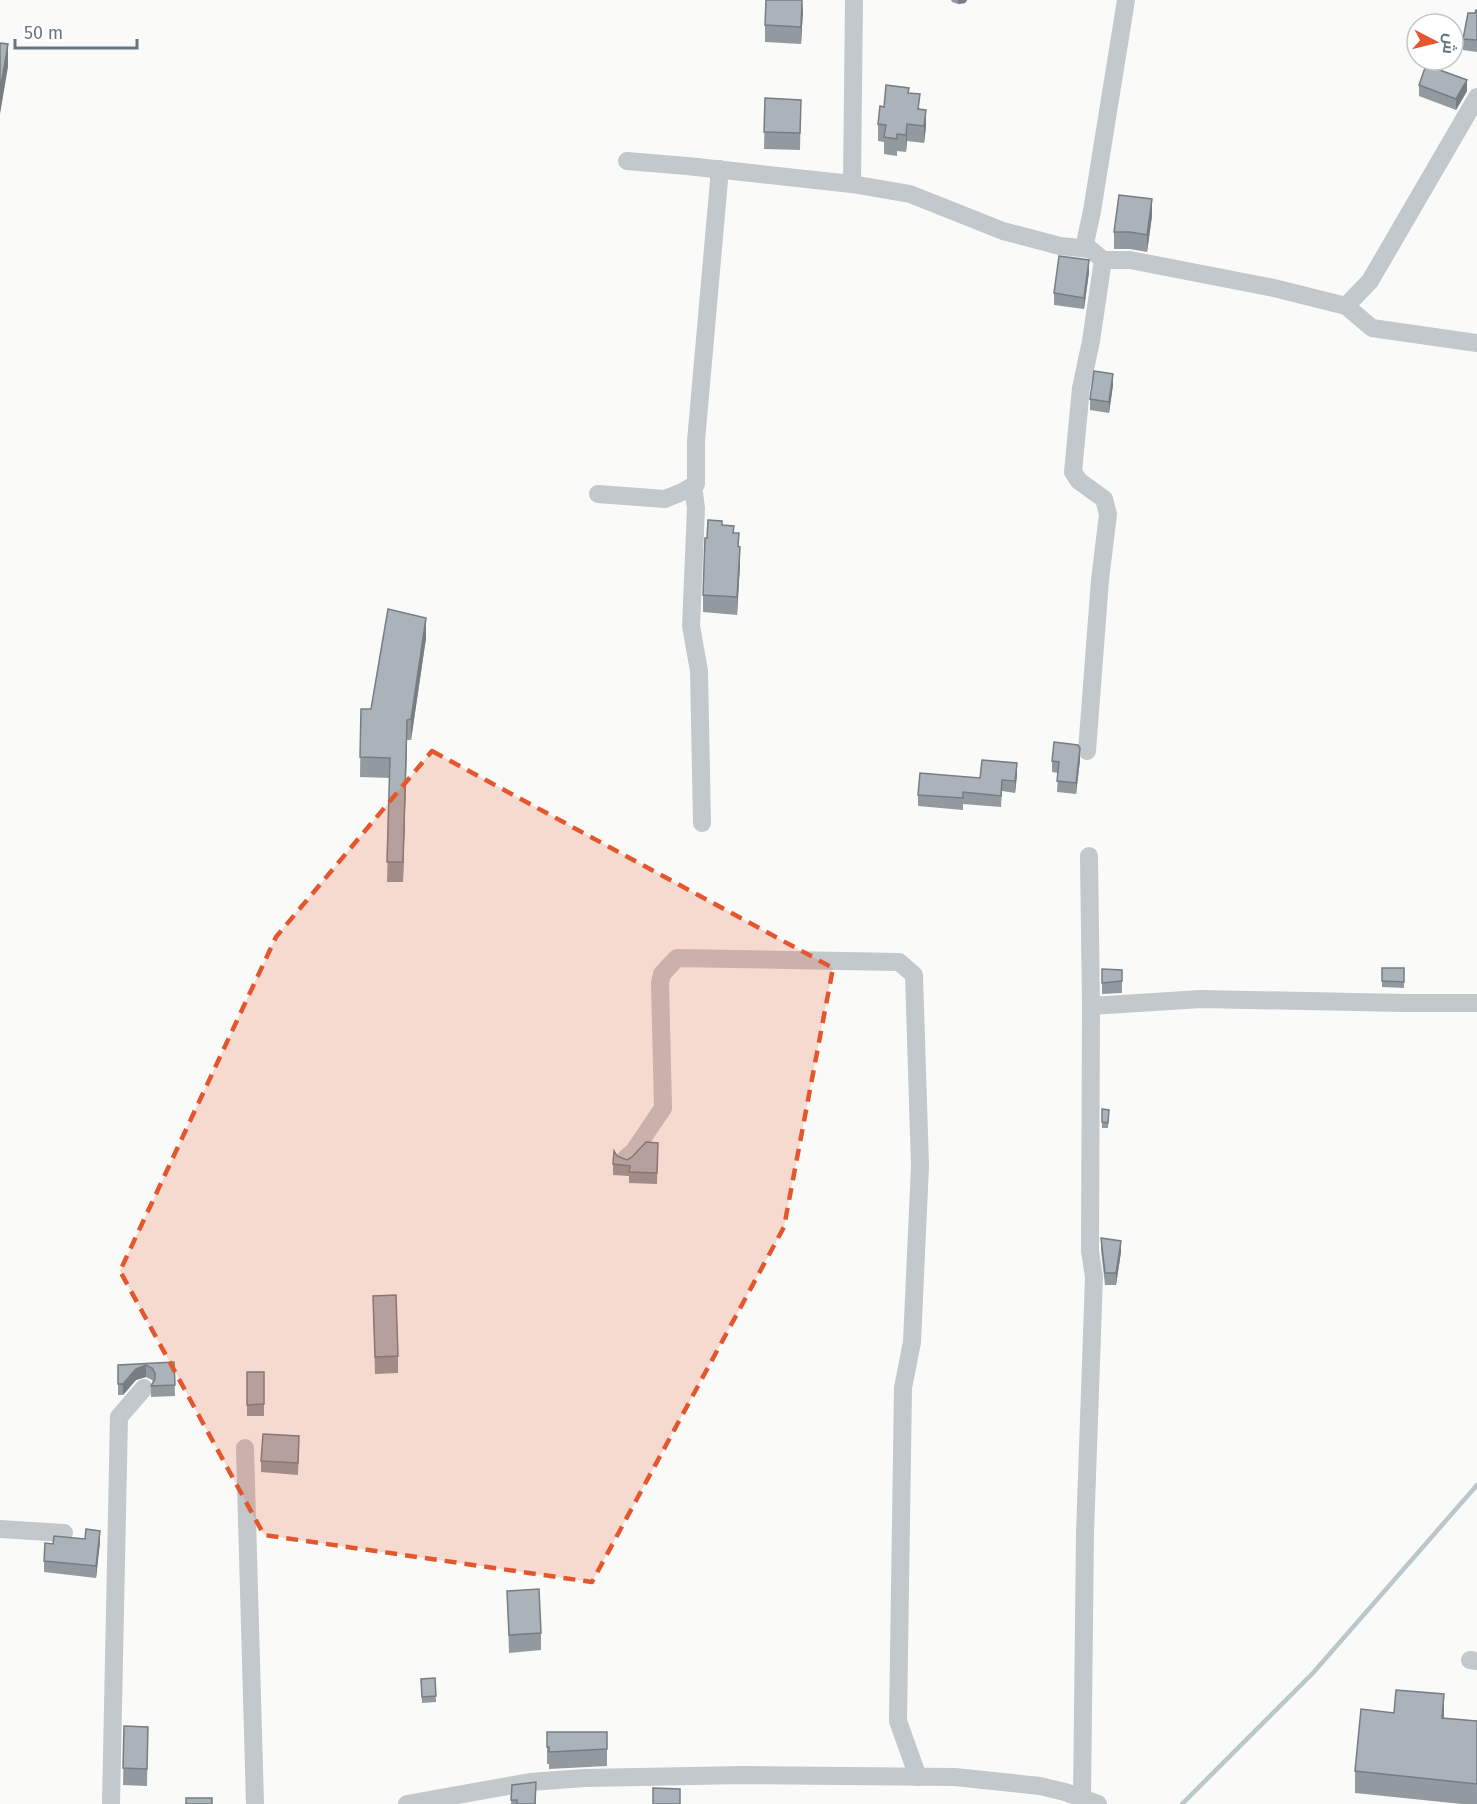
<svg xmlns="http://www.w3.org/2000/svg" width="1477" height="1804" viewBox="0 0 1477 1804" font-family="'Fira Sans',Cairo,sans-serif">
<rect width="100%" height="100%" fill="#fafaf8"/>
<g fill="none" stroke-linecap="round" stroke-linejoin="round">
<!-- stream -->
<polyline stroke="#bbc7cb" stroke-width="4.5" points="1182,1804 1313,1673 1477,1485"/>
<!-- minor -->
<g stroke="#c3c8cc" stroke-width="18">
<polyline points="627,161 687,166 852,184 910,194 1003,231 1060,246 1090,249 1103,260 1091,341 1081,388 1073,472 1079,481 1104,499 1108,514 1100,580 1087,751"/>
<polyline points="852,184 854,0"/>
<polyline points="1084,248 1092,211 1126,0"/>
<polyline points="1103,260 1130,260 1274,288 1346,306 1372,328 1477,343"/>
<polyline points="1346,306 1370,281 1477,97"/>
<polyline points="693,486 696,508 691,626 699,671 702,823"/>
<polyline points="598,494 665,499 682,492 696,484 696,441 720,169"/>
<polyline points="1091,1006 1201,999 1404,1003 1477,1003"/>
<polyline points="625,1159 634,1151 663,1108 660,983 662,974 677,958 899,962 914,975 920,1166 912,1342 903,1388 898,1721 918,1777"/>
<polyline points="245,1448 255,1804"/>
<polyline points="0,1529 64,1533"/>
<polyline points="1470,1660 1477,1661"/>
<polyline points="1082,1799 1085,1533 1094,1277 1090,1251 1091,1006 1089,856"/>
<polyline points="111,1804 119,1417 144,1388"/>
<polyline points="407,1804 530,1782 585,1778 744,1775 955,1777 1040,1786 1065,1792 1098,1804"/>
</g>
</g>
<!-- wall -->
<g fill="#929a9f">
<polygon points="951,0 967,0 965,3 958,4 952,2"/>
<polygon points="1477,10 1477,52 1463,50 1463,39"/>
<polygon points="803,11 801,44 765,42 765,25"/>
<polygon points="1419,85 1467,91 1456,110 1419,96"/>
<polygon points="909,93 920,109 926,127 924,143 907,141 906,152 897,151 897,156 884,154 884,142 878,141 878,124"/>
<polygon points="765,98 801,100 800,150 764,149"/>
<polygon points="1152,216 1147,252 1130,249 1114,249 1114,232"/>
<polygon points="1089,272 1084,309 1054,305 1054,293"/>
<polygon points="1113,385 1109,413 1090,410 1090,399"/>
<polygon points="722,525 734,533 739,546 740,564 737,615 703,612 703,595 707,538"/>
<polygon points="426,638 411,740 407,740 403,882 387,882 390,778 360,777 361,709 371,709"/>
<polygon points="1080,760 1076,794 1057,792 1058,773 1052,772 1052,761"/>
<polygon points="1017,775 1015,793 1002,791 1001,807 963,804 963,810 918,806 918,795 980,778"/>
<polygon points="1382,968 1404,968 1404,988 1382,987"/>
<polygon points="1102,969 1122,970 1122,993 1102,994"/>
<polygon points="1102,1109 1109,1110 1108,1128 1102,1128"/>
<polygon points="658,1143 657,1184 629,1183 629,1176 613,1175 613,1164 617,1156 627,1160"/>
<polygon points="1101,1238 1121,1252 1116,1285 1105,1285 1101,1250"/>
<polygon points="373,1296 398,1356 398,1373 375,1374"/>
<polygon points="174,1362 175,1396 151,1397 151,1386 153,1382 152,1380 146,1377 136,1380 123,1395 118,1395 118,1365"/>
<rect x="247" y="1372" width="17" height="44"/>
<polygon points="299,1447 298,1475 261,1472 261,1461"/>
<polygon points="100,1542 96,1578 44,1572 44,1561 53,1544"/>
<polygon points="507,1591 541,1633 541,1650 509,1653"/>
<polygon points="435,1678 436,1702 422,1703 421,1679"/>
<polygon points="1444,1718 1477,1721 1477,1804 1462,1804 1355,1793 1355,1771"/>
<polygon points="124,1726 148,1727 147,1786 123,1785"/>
<polygon points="547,1732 607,1732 607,1766 549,1769 549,1764 547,1764"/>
<polygon points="536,1782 536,1804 511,1804 512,1785"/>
</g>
<!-- shaded-wall -->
<g fill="#777d82">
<polygon points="802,0 803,11 801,44 801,27"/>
<polygon points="958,0 967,0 965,3 958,4"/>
<polygon points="8,44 8,67 0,114 0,91"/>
<polygon points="1467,80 1467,91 1456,110 1456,99"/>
<polygon points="926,110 926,127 924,143 924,126"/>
<polygon points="907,124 907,141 906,152 906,135"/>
<polygon points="1152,199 1152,216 1147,252 1147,235"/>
<polygon points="1089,260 1089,272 1084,309 1084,298"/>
<polygon points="1113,374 1113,385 1109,413 1109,402"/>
<polygon points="740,547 740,564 737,615 737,597"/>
<polygon points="426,618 426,638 411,740 411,719"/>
<polygon points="407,720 407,740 403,882 403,862"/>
<polygon points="1080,748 1080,760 1076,794 1076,783"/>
<polygon points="1017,763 1017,775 1015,793 1015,781"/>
<polygon points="1121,1241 1121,1252 1116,1285 1116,1273"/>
<polygon points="146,1365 146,1377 136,1380 123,1395 123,1384 136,1369"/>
<polygon points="100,1531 100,1542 96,1578 96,1566"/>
<polygon points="1444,1694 1444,1716 1442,1739 1442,1718"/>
</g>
<!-- building -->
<g fill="#aab3b9" stroke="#777d82" stroke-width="1.5">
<polygon points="766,0 802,0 801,27 765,25"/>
<polygon points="1476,10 1477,10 1477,40 1463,39 1468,13 1475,13"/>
<polygon points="0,43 8,44 0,91"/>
<polygon points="1426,65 1467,80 1456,99 1419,85"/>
<polygon points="886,85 909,88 908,93 920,94 918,109 926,110 924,126 907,124 906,135 897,134 897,139 884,137 886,125 878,124 880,106 884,107"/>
<polygon points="765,98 801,100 800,133 764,132"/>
<polygon points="1119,195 1152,199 1147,235 1130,232 1114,232"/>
<polygon points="1059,256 1089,260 1084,298 1054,293"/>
<polygon points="1094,371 1113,374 1109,402 1090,399"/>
<polygon points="708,520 722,521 722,525 734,526 733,533 739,533 738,546 740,547 737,597 703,595 705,538 707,538"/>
<polygon points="388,609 426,618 411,719 407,720 403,862 387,862 390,758 360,757 361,709 371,709"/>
<polygon points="1054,742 1078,745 1080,748 1076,783 1057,781 1059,762 1052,761"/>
<polygon points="982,760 1017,763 1015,781 1002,780 1001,796 963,792 963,798 918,795 920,773 980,778"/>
<polygon points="1382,968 1404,968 1404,982 1382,981"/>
<polygon points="1102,969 1122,970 1122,981 1102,983"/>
<polygon points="1102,1109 1109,1110 1108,1123 1102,1122"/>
<polygon points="646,1142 658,1143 657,1173 629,1172 630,1166 613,1164 614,1151 617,1156 627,1160 632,1157"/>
<polygon points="1101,1238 1121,1241 1116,1273 1105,1273"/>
<polygon points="396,1295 398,1356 375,1357 373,1296"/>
<polygon points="174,1362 175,1385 151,1386 155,1379 155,1373 152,1368 146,1365 136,1369 123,1384 118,1384 118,1365"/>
<polygon points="247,1372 264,1372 264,1404 247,1405"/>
<polygon points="263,1434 299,1436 298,1463 261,1461"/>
<polygon points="86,1529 100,1531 96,1566 44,1561 45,1543 53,1544 54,1536 85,1539"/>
<polygon points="539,1589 541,1633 509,1635 507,1591"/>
<polygon points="435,1678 436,1696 422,1697 421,1679"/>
<polygon points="1396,1690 1444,1694 1442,1718 1477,1721 1477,1784 1355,1771 1361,1709 1394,1713"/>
<polygon points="124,1726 148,1727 147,1769 123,1768"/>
<polygon points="547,1732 607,1732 607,1749 549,1752 549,1747 547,1747"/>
<polygon points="536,1782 535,1804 517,1804 517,1800 511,1800 512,1785"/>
<polygon points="653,1788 680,1789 680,1804 653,1804"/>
<rect x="186" y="1798" width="26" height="6"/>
</g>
<!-- marked area -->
<path fill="#e4572e" fill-opacity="0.2" stroke="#e4572e" stroke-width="4.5" stroke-dasharray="12 8" stroke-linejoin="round" d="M432,751L833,968L784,1227L592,1582L264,1535L120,1271L276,937Z"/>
<!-- north arrow -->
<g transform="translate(1435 42) rotate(97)"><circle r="28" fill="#ffffff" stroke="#c1c8cd" stroke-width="1.5"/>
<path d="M0-4.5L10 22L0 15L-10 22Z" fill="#e4572e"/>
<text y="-9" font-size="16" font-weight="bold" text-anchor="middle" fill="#657683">ش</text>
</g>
<!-- scale -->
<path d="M15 39v9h122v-9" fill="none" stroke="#657683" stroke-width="3"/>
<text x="24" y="39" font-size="18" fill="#657683" stroke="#ffffff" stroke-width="4.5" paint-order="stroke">50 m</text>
</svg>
